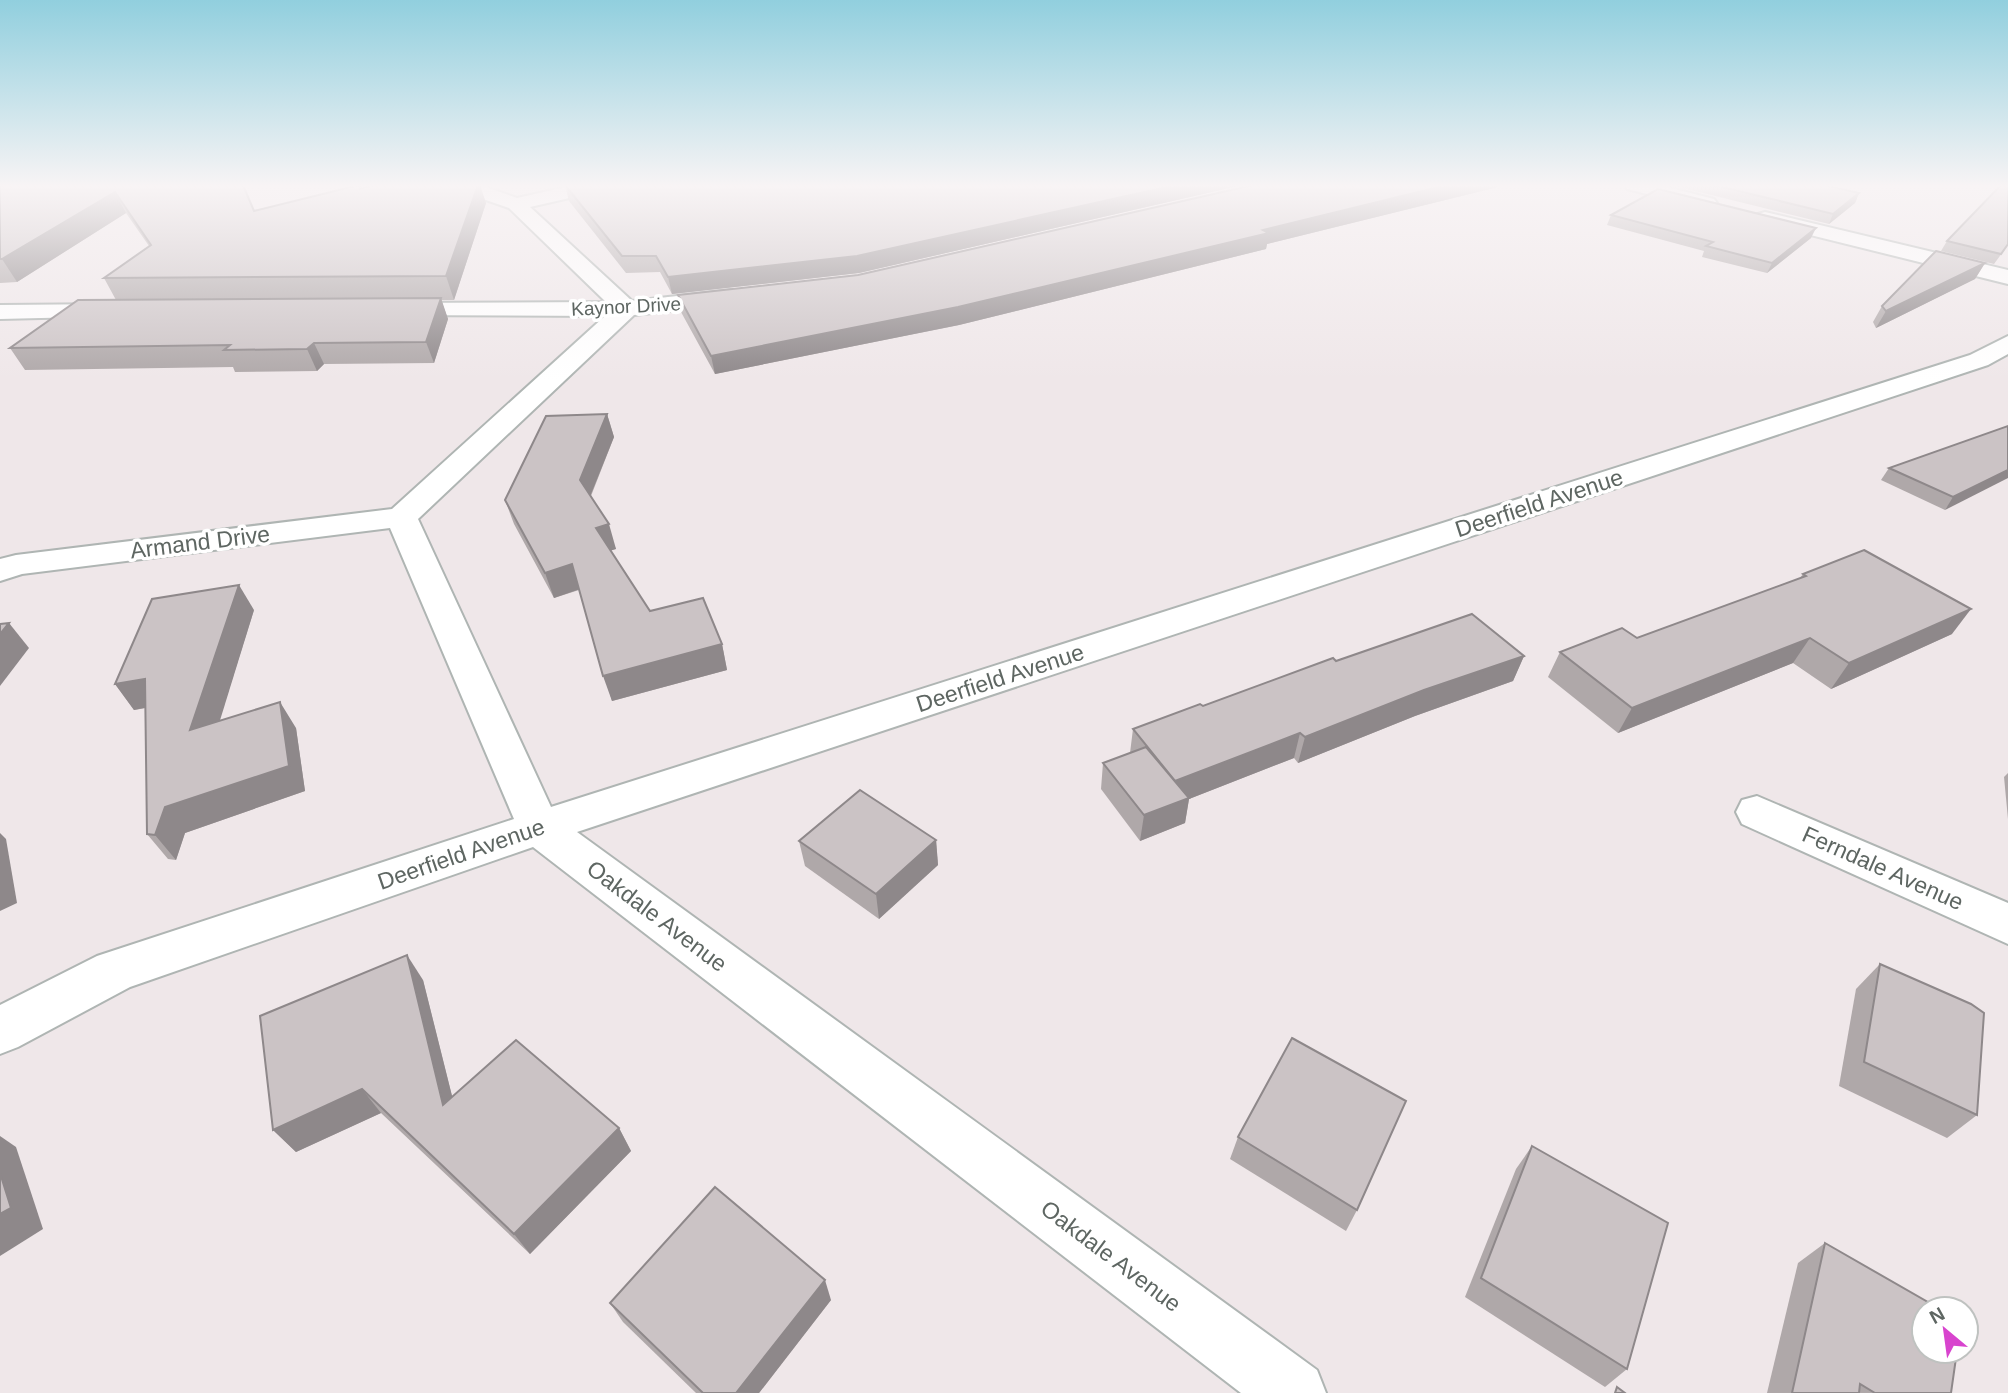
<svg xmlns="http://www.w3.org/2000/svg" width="2008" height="1393" viewBox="0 0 2008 1393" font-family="Arial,sans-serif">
<rect width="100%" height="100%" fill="#efe7e9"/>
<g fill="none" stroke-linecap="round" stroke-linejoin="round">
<!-- street casing -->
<g stroke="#afb5b3" stroke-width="4">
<g id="street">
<polygon points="452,185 480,185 517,198 575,185 611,185 609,189 530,207 632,301 731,290 739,292 743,297 739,302 731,304 634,315 418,519 551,807 1970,355 2008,336 2008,354 1988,365 577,832 1317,1370 1326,1393 1241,1393 533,847 130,987 18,1047 0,1054 0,1005 97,956 514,819 390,528 22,574 0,581 0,559 16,555 392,509 605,316 385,315 381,310 385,305 393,303 606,302 509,208 454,189"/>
<polygon points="1625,185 1659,185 1714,199 1717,203 1714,207 1707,209 1627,189"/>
<polygon points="1765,212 2008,270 2008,284 1758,222 1755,218 1758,214"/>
<polygon points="116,304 124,306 128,311 124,316 0,319 0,305"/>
<polygon points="1757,796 2008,903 2008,944 1742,824 1736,812 1742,800"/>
</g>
</g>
<!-- street -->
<use href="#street" fill="#fff" fill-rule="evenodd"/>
</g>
<!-- wall -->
<g fill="#afa8a9">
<polygon points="0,185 243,185 254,210 361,189 486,203 454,300 441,300 448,319 434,363 324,364 317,371 235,372 233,367 25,370 10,348 116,300 104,278 149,246 126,213 17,282 0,283"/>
<polygon points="565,185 1242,185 859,273 672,294 660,272 626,273 569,201"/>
<polygon points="1253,185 1506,185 1267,244 1266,249 959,325 715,374 681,312 678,295 858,275"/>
<polygon points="1676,185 1824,185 1859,193 1855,203 1829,224 1675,186"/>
<polygon points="1611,215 1811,238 1767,273 1702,257 1704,251 1607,225"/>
<polygon points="1947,241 2008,245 1994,264 1941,251"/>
<polygon points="1985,263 1975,279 1876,328 1873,322 1882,306"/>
<polygon points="607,414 614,437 591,496 616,549 610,550 650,611 722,644 727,670 612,701 579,590 554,598 514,524 505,500"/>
<polygon points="2008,426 1945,510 1881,480 1889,468"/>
<polygon points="1803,574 1952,634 1831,689 1793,663 1618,733 1548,677 1560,652 1637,638 1800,578"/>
<polygon points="254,610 219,721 296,728 305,791 185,833 176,860 168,859 147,834 146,708 134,710 115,684"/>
<polygon points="1524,656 1513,681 1415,716 1298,763 1294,758 1189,799 1185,823 1140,841 1101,789 1103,763 1130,753 1133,729 1203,706 1336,661"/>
<polygon points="2008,773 2008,819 2004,777"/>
<polygon points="936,840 938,865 879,919 805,866 799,841"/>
<polygon points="1880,964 1977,1115 1947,1138 1839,1086 1856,989"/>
<polygon points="423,980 452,1096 619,1128 631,1151 530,1254 381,1113 296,1152 273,1130"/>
<polygon points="1238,1137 1357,1210 1346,1231 1230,1159"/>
<polygon points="1532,1146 1627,1369 1605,1387 1465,1297 1516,1169"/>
<polygon points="1825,1243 1951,1393 1767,1393 1798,1263"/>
<polygon points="831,1300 759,1393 696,1393 623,1322 610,1303"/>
</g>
<!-- shaded-wall -->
<g fill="#8e888a">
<polygon points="478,185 480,185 486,203 454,300 446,276"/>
<polygon points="1176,185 1242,185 859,273 672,294 668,277"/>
<polygon points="1447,185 1506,185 1267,244 1266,249 959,325 715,374 711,356 1263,230"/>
<polygon points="115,192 126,213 17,282 2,259"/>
<polygon points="1859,193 1855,203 1829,224 1833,214"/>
<polygon points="1816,228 1811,238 1767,273 1772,263"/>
<polygon points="1985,263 1975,279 1876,328 1886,311"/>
<polygon points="441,298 448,319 434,363 426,342"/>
<polygon points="314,343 324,364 317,371 307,349"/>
<polygon points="607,414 614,437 587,504 580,480"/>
<polygon points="2008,470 2008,478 1945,510 1953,497"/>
<polygon points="609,524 616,549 603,553 596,528"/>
<polygon points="572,564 580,589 554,598 545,573"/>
<polygon points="239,585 254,610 209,756 190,730"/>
<polygon points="1971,609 1952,634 1831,689 1849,663"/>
<polygon points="9,623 29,648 0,686 0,634"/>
<polygon points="1810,638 1793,663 1618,733 1632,708"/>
<polygon points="722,644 727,670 612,701 603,676"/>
<polygon points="1524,656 1513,681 1415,716 1298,763 1305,737 1424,690"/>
<polygon points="145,679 164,704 134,710 115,684"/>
<polygon points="280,702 296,728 305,791 185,833 176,860 155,835 165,807"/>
<polygon points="1300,733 1294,758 1189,799 1185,823 1140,841 1144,815 1175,781"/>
<polygon points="0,833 6,839 17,903 0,911"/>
<polygon points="936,840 938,865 879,919 876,894"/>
<polygon points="407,955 423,980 460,1128 443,1105"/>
<polygon points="362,1089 381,1113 296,1152 273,1130"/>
<polygon points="619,1128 631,1151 530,1254 514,1234"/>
<polygon points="0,1136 16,1147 43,1229 0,1256"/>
<polygon points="825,1280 831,1300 759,1393 736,1393"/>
</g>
<!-- building -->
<g fill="#cbc3c5" stroke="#8e888a" stroke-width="2">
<polygon points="0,185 243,185 254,211 359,185 360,189 374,185 478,185 446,276 104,278 151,245 115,192 2,259 0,259"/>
<polygon points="565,185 1176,185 857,256 668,277 656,256 622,256"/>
<polygon points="1253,185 1447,185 1263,230 1269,233 958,307 711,356 678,295 858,275"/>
<polygon points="1714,185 1824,185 1859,193 1833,214"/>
<polygon points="2001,185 2008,185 2008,244 2001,254 1947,241"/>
<polygon points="1658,189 1816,228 1772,263 1706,246 1713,242 1611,215"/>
<polygon points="1936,251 1985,263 1886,311 1882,306"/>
<polygon points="441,298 426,342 314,343 307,349 224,350 230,345 10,348 78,300"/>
<polygon points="607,414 580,480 609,524 596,528 650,611 703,598 722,644 603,676 572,564 545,573 505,500 546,416"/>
<polygon points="2008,426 2008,470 1953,497 1889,468"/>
<polygon points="1864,550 1971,609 1849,663 1810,638 1632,708 1560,652 1622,628 1637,638 1806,576 1803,574"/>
<polygon points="239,585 190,730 280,702 289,766 165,807 155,835 147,834 145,679 115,684 152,599"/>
<polygon points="1472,614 1524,656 1424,690 1305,737 1300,733 1175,781 1133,729 1200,704 1203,706 1333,658 1336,661"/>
<polygon points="9,623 0,634 0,624"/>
<polygon points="1146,747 1189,798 1144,815 1103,763"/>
<polygon points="860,790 936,840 876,894 799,841"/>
<polygon points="407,955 443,1105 516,1040 619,1128 514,1234 362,1089 273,1130 260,1016"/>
<polygon points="1880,964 1971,1004 1984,1013 1977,1115 1864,1062"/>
<polygon points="1292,1038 1406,1101 1357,1210 1238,1137"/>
<polygon points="1532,1146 1668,1223 1627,1369 1481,1278"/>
<polygon points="0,1173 11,1208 0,1214"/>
<polygon points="715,1187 825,1280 736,1393 703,1393 610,1303"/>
<polygon points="1825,1243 1940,1309 1924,1309 1924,1351 1957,1351 1951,1393 1875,1393 1860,1384 1859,1393 1792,1393"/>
<polygon points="1617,1387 1625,1393 1615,1393"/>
</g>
<!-- sky -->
<linearGradient id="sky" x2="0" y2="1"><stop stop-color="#91cfde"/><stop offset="0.49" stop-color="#f8f4f5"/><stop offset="1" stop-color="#f8f4f5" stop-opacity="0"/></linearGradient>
<rect width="2008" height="380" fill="url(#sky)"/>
<g text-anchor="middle" stroke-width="7" stroke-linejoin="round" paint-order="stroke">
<!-- far-street labels -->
<g font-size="19" fill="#5e6662" stroke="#fff">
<text transform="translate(626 306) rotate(-3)" y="7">Kaynor Drive</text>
</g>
<!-- street labels -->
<g font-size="23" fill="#5e6662" stroke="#fff">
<text transform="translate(1539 503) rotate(-18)" y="8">Deerfield Avenue</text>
<text transform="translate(200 542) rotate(-7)" y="8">Armand Drive</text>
<text transform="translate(1000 678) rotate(-18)" y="8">Deerfield Avenue</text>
<text transform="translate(461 854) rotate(-19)" y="8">Deerfield Avenue</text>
<text transform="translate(1883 868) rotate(24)" y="8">Ferndale Avenue</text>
<text transform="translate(657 916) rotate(37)" y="8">Oakdale Avenue</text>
<text transform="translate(1111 1256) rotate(37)" y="8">Oakdale Avenue</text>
</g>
</g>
<!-- north arrow -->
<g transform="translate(1945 1330) rotate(331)"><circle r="33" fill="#ffffff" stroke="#bfc2c0" stroke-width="2"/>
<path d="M0-5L12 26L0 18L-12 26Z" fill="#d844ce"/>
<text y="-10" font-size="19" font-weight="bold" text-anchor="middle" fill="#5e6662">N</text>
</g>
</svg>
